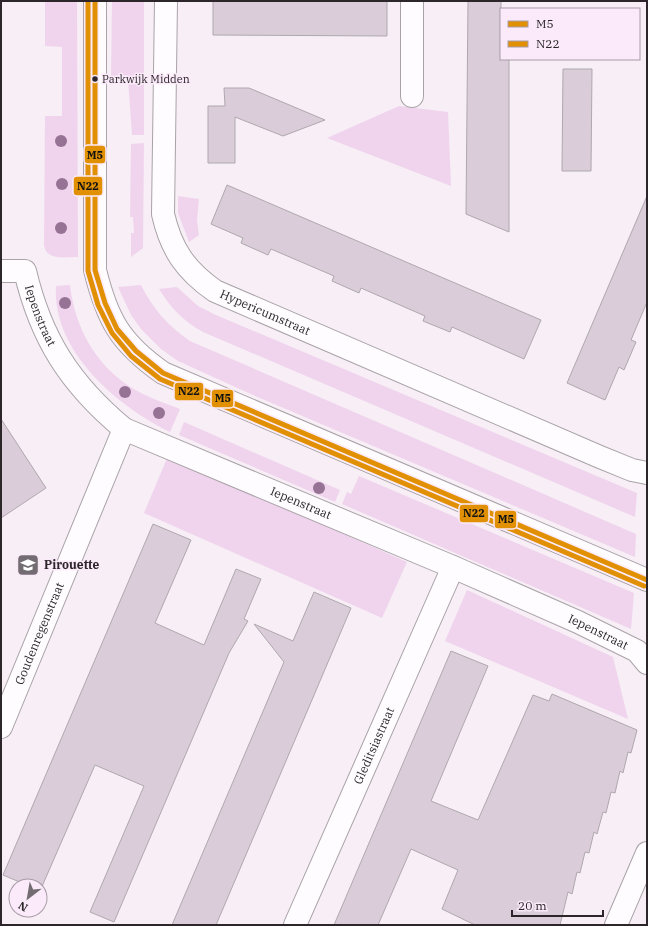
<svg xmlns="http://www.w3.org/2000/svg" width="648" height="926" viewBox="0 0 648 926" font-family="'IBM Plex Serif',serif">
<rect width="100%" height="100%" fill="#f7eef6"/>
<!-- green -->
<g fill="#f0d4ed">
<path d="M45,1H77L78,257C66,257 46,261 44,245L45,116H62V47L45,46Z"/>
<polygon points="112,1 144,1 144,135 132,135 128,79 111,77"/>
<polygon points="399,106 448,112 451,186 327,138"/>
<polygon points="144,143 143,248 131,257 131,233 134,233 133,217 130,217 131,144"/>
<polygon points="178,196 199,199 197,220 199,235 189,242 178,213"/>
<path d="M70,285C75,331 100,373 143,394C155,400 168,404 180,409L170,432C117,406 52,351 56,286Z"/>
<path d="M141,285C153,309 168,326 190,341L636,534L635,557L253,395L178,361L161,349L141,329L131,315L118,287Z"/>
<path d="M177,287L198,306L216,315L637,493L635,517L203,332C184,322 170,307 159,289Z"/>
<polygon points="184,422 340,490 335,502 179,435"/>
<polygon points="168,456 407,562 382,618 144,513"/>
<polygon points="359,476 634,593 631,629 342,504 347,492 351,494"/>
<polygon points="467,590 613,657 628,719 445,641"/>
</g>
<!-- building -->
<g fill="#dacdd9" stroke="#afa8ae">
<polygon points="213,1 387,1 387,36 213,35"/>
<polygon points="468,1 501,1 501,59 509,59 509,232 466,214"/>
<polygon points="563,69 592,69 591,171 562,171"/>
<polygon points="224,88 249,88 325,120 283,136 235,117 235,163 208,163 208,106 225,106"/>
<polygon points="227,185 541,320 524,359 452,327 450,332 423,321 425,316 361,288 359,293 332,281 334,276 271,249 268,255 241,243 243,238 211,224"/>
<polygon points="647,196 647,302 631,340 636,342 624,370 619,367 605,400 567,383"/>
<polygon points="1,419 46,488 1,518"/>
<polygon points="153,524 191,540 155,623 204,645 236,569 261,579 244,619 248,621 229,653 114,922 90,912 144,786 95,765 40,891 40,886 29,886 3,875"/>
<polygon points="314,592 351,608 306,714 216,925 172,925 284,662 254,624 293,641"/>
<polygon points="451,651 488,666 431,801 478,820 533,695 549,701 552,694 637,730 631,753 628,752 623,773 620,771 615,793 611,792 606,813 603,812 597,834 594,832 589,853 585,852 580,873 577,872 572,894 568,892 560,925 475,925 442,909 458,870 411,849 378,925 334,925"/>
</g>
<g fill="none" stroke-linecap="round" stroke-linejoin="round">
<!-- minor casing -->
<g stroke="#a9a3a8" stroke-width="24">
<g id="minor">
<path d="M95,1V270C107,319 120,343 163,373L647,580"/>
<path id="s1" d="M166,1L163,214C171,249 185,270 215,291L600,457L632,470L647,473"/>
<polyline points="412,96 412,1"/>
<path id="s2" d="M1,271H25C41,339 70,384 124,429L453,567L578,622L637,651L647,663"/>
<path id="s3" d="M1,727L124,429"/>
<path id="s4" d="M295,925L453,567"/>
<polyline points="616,925 647,853"/>
</g>
</g>
<!-- minor -->
<use href="#minor" stroke="#fefcfe" stroke-width="22"/>
<!-- bus-1 casing -->
<g stroke="#fbeaf9" stroke-width="8">
<polyline id="bus-1" points="95,1 95,270 105,303 117,329 136,351 163,373 647,580"/>
</g>
<!-- bus-2 casing -->
<g stroke="#fbeaf9" stroke-width="8">
<polyline id="bus-2" points="88,1 88,271 98,305 112,333 131,356 160,379 644,586"/>
</g>
<!-- bus-1 -->
<use href="#bus-1" stroke="#e19004" stroke-width="5"/>
<!-- bus-2 -->
<use href="#bus-2" stroke="#e19004" stroke-width="5"/>
</g>
<!-- trees -->
<g fill="#967294">
<circle cx="61" cy="141" r="6"/>
<circle cx="62" cy="184" r="6"/>
<circle cx="61" cy="228" r="6"/>
<circle cx="65" cy="303" r="6"/>
<circle cx="125" cy="392" r="6"/>
<circle cx="159" cy="413" r="6"/>
<circle cx="319" cy="488" r="6"/>
</g>
<!-- icons -->
<defs>
<g id="school-square" transform="scale(1.15)"><rect x="-9" y="-9" width="18" height="18" rx="4" fill="#736c72" stroke="#fbeaf9"/><path d="M0-5L7-2L0 1L-7-2ZM-4 1L0 2.5L4 1V4Q0 6-4 4Z" fill="#fff"/></g>
</defs>
<g fill-rule="evenodd">
<use href="#school-square" x="28" y="565"/>
</g>
<!-- markers -->
<circle fill="#2c262b" stroke="#fbeaf9" stroke-width="1.5" cx="95" cy="79" r="3.5"/>
<g text-anchor="middle" stroke-width="3" stroke-linejoin="round" paint-order="stroke">
<!-- bus labels -->
<g font-size="11" fill="#2c262b" stroke="#fbeaf9" text-anchor="start">
<text x="102" y="83">Parkwijk Midden</text>
</g>
<!-- street labels -->
<g font-size="12" fill="#2c262b" stroke="#fbeaf9">
<text dy="4" stroke="none"><textPath href="#s1" startOffset="363">Hypericumstraat</textPath></text>
<text dy="4" stroke="none"><textPath href="#s2" startOffset="71">Iepenstraat</textPath></text>
<text dy="4" stroke="none"><textPath href="#s2" startOffset="406">Iepenstraat</textPath></text>
<text dy="4" stroke="none"><textPath href="#s2" startOffset="730">Iepenstraat</textPath></text>
<text dy="4" stroke="none"><textPath href="#s3" startOffset="101">Goudenregenstraat</textPath></text>
<text dy="4" stroke="none"><textPath href="#s4" startOffset="196">Gleditsiastraat</textPath></text>
</g>
<!-- poi labels -->
<g font-size="12" font-weight="bold" fill="#2c262b" stroke="#fbeaf9" text-anchor="start">
<text x="44" y="569">Pirouette</text>
</g>
</g>
<g stroke="#fbeaf9" stroke-width="1.5">
<rect x="84" y="145" width="22" height="19" rx="4" fill="#e19004"/>
<rect x="73" y="176" width="30" height="20" rx="4" fill="#e19004"/>
<rect x="174" y="382" width="30" height="19" rx="4" fill="#e19004"/>
<rect x="211" y="389" width="23" height="19" rx="4" fill="#e19004"/>
<rect x="459" y="504" width="30" height="19" rx="4" fill="#e19004"/>
<rect x="494" y="510" width="23" height="19" rx="4" fill="#e19004"/>
</g>
<g font-size="11" text-anchor="middle" font-weight="bold" fill="#111">
<text x="95" y="159">M5</text>
<text x="88" y="190">N22</text>
<text x="189" y="395">N22</text>
<text x="223" y="402">M5</text>
<text x="474" y="517">N22</text>
<text x="506" y="523">M5</text>
</g>
<!-- border -->
<rect width="648" height="926" fill="none" stroke="#2c262b" stroke-width="4"/>
<!-- legend -->
<rect x="500" y="8" width="140" height="52" fill="#fbeaf9" stroke="#a89ca7"/>
<rect x="508" y="21" width="20" height="6" fill="#e19004" stroke="#a89ca7"/>
<text x="536" y="28" font-size="12" fill="#2c262b">M5</text>
<rect x="508" y="41" width="20" height="6" fill="#e19004" stroke="#a89ca7"/>
<text x="536" y="48" font-size="12" fill="#2c262b">N22</text>
<!-- north arrow -->
<g transform="translate(28 898) rotate(211)"><circle r="19" fill="#fbeaf9" stroke="#a89ca7"/>
<path d="M0-3L7 15L0 10L-7 15Z" fill="#736c72"/>
<text y="-6" font-size="11" font-weight="bold" text-anchor="middle" fill="#2c262b">N</text>
</g>
<!-- scale -->
<path d="M512 910v6h91v-6" fill="none" stroke="#2c262b" stroke-width="2"/>
<text x="518" y="910" font-size="12" fill="#2c262b" stroke="#fbeaf9" stroke-width="3" paint-order="stroke">20 m</text>
</svg>
